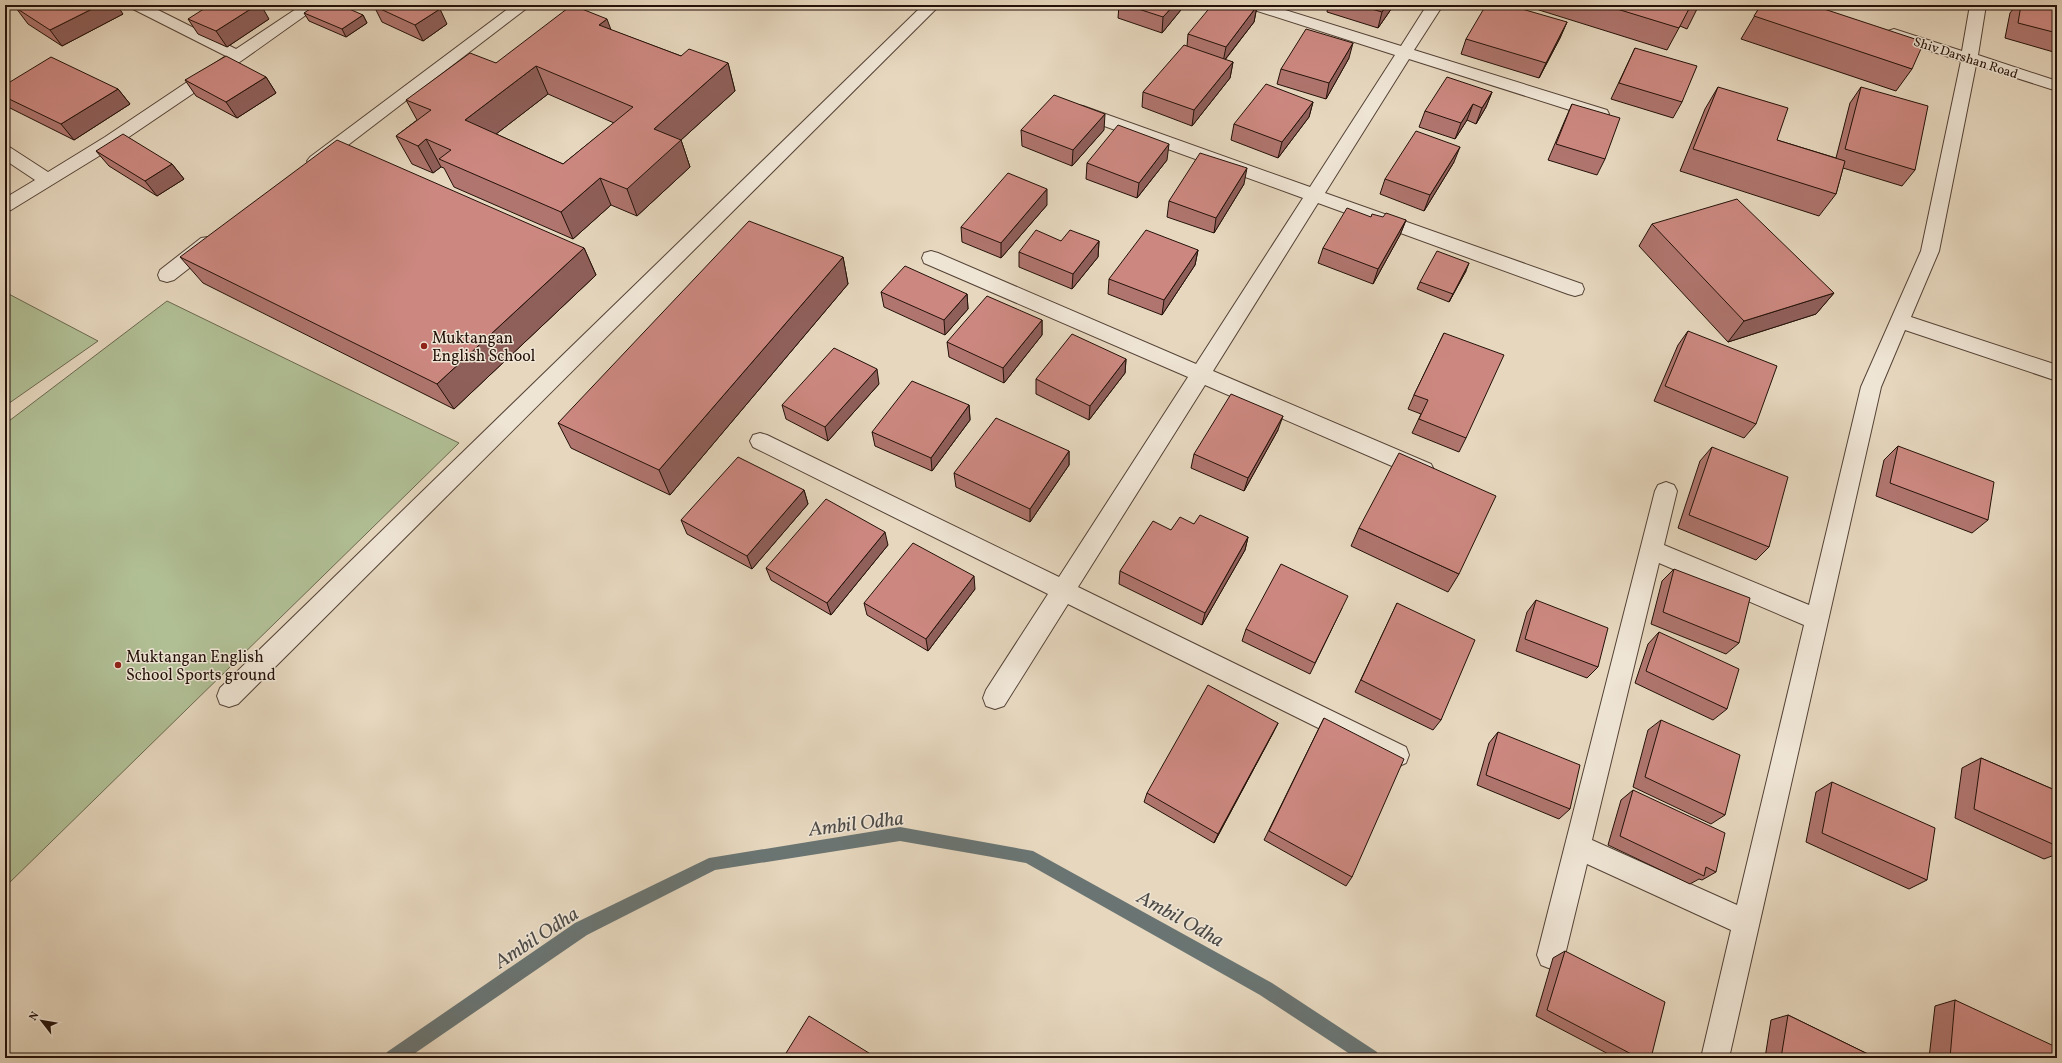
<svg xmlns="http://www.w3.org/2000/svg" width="2062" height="1063" viewBox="0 0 2062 1063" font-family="Vollkorn,serif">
<rect width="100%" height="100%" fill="#e6d7be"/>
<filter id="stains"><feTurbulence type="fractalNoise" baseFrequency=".005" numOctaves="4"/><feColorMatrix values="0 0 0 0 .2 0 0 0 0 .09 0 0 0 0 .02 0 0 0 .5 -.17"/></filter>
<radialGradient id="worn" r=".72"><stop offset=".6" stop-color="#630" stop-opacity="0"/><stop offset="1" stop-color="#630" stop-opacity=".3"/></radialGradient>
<!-- green -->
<g fill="#b1bf95" stroke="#6a684f">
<polygon points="5,292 98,341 5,406"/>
<polygon points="167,301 459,443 5,887 5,424"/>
</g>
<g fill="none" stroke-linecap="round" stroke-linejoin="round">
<!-- stream -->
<polygon fill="#6a7573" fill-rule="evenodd" points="900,827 1033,851 1272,983 1377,1052 1379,1058 1356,1058 1260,995 1026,863 900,841 715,870 587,935 408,1058 385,1058 387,1052 575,923 709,858"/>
<!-- minor casing -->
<g stroke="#544236" stroke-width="2">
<g id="minor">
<polygon points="128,5 148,5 236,49 302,5 320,5 244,59 117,145 11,210 5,212 5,198 35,180 5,160 5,146 11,148 48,172 105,137 226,56 131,8"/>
<polygon points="513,5 531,5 322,165 316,167 310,165 307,161 310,157"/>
<polygon points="923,5 940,5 238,704 229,707 220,704 217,696 220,688"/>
<polygon points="1245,5 1269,5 1401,46 1427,5 1443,5 1414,50 1607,110 1609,114 1607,118 1601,119 1595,118 1409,59 1325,193 1582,284 1584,289 1582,294 1575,296 1568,294 1318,203 1213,371 1431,464 1434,470 1431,476 1423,479 1415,476 1205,385 1078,587 1406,747 1409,755 1406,763 1397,767 1068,604 1004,706 995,709 986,706 983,698 986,690 1048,594 753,447 750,441 753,435 760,433 767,435 1059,577 1188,377 924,263 922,258 924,253 931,251 938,253 1196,364 1303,198 1071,114 1069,110 1071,106 1077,105 1083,106 1310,187 1395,55 1248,8"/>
<path d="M1970,5H1986L1978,55L2057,81V91L1976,65L1939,251L1911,317L2057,365V381L1905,330L1881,387L1729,1058H1701L1731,930L1587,864L1565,955L1561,965L1551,969L1541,965L1537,955L1655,491L1658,485L1666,482L1674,485L1677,491L1664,545L1809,605L1861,387L1921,251L1961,61L1888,37L1886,34L1888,31L1894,29L1962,51ZM1659,563L1804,625L1737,905L1592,840Z"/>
<polygon points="208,237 215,238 217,243 215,248 174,280 167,282 160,280 158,275 160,270 201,238"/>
</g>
</g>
<!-- minor -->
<use href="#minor" fill="#efe5d5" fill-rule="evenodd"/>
</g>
<!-- wall -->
<g fill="#af756e" stroke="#241109" fill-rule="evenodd">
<polygon points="1119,5 1185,5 1162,33 1118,18"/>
<polygon points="1328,5 1394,5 1378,28 1327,12"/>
<polygon points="1523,5 1699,5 1687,29 1680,26 1667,50"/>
<polygon points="1761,5 1912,69 1896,91 1741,39"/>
<polygon points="2016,5 2057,5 2057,53 2005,38 2010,13"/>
<polygon points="374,6 447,24 423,41 382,22"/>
<polygon points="1257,6 1254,22 1225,60 1233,62 1230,78 1192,126 1142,107 1143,92 1187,46 1188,34"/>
<polygon points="16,8 123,14 62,46 28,24"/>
<polygon points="304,13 363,15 367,23 346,37 309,21"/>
<polygon points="188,19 269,19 227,47 198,34"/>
<polygon points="1567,22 1560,38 1539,78 1461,54 1466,39"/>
<path d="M611,30L681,56L728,63L735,91L681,140L690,167L637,216L611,205L573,239L454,187L444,168L441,167L433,173L412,164L396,136L417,120L406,100L496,63ZM548,94L614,123L563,164L496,134Z"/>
<polygon points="1635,48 1682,102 1673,118 1611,99"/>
<polygon points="1349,58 1326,99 1277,84 1281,69"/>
<polygon points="266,77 276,93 237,118 196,96 185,80"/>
<polygon points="5,85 118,89 130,104 74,140 8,107 5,105"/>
<polygon points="1718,87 1777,140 1836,158 1850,103 1861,87 1915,170 1902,186 1843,168 1836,194 1819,216 1680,171 1705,109"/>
<polygon points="1492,92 1486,107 1476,124 1467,120 1455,139 1419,127 1425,111"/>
<polygon points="1313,102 1309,117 1278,158 1231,140 1234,124"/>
<polygon points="1572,104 1605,159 1597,175 1548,160 1565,120"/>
<polygon points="1021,130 1104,130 1072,166 1022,146"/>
<polygon points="96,151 172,164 184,179 157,196 109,166"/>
<polygon points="1167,160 1137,198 1086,179 1087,163"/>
<polygon points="1454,162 1424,211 1380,194 1385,179"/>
<polygon points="1244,184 1214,233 1167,217 1169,201"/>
<polygon points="1047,205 1001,258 962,242 961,227"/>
<polygon points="1371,217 1406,220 1400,235 1373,284 1318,263 1323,248"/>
<polygon points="1652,224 1834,293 1816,314 1728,342 1639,246"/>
<polygon points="1061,241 1099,241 1098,257 1072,289 1019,267 1019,252"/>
<polygon points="584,248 596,275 454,409 203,283 180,257"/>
<polygon points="1198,250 1195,265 1162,315 1108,294 1109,279"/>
<polygon points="843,257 848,284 670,495 571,448 558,423"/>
<polygon points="1466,271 1449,302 1417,289 1420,282"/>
<polygon points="881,292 967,294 968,309 945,335 884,307"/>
<polygon points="1042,320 1042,335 1004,383 949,357 947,342"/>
<polygon points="1688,331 1756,424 1744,438 1654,401 1678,345"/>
<polygon points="1444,333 1466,438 1459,452 1412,433 1421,414 1408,409 1414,395"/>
<polygon points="1126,359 1125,373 1089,420 1036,394 1036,379"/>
<polygon points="879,384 828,441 786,419 782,405"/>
<polygon points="969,405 970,420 932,471 875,446 872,432"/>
<polygon points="1278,430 1244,491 1191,468 1194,454"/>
<polygon points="1898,446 1988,520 1972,533 1876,496 1884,460"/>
<polygon points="1712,447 1769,547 1756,560 1678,528 1700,461"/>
<polygon points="1069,451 1069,465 1030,522 956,487 954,473"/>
<polygon points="804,490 808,504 752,569 687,534 681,520"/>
<polygon points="1194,524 1248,537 1245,550 1202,625 1119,584 1120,571 1171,530"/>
<polygon points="1359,528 1459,574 1448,592 1351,546"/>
<polygon points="888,545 831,615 771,580 766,568"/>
<polygon points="1674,569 1739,643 1726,654 1651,624 1662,581"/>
<polygon points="975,589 928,651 867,615 864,603"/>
<polygon points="1536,600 1598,667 1587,678 1516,651 1527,612"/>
<polygon points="1397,603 1441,720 1433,730 1355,692 1391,616"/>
<polygon points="1342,608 1310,674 1242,641 1246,629"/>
<polygon points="1659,632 1727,709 1713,720 1635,683 1648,644"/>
<polygon points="1324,718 1352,877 1346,886 1264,840"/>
<polygon points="1661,720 1725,815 1711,824 1633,787 1648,730"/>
<polygon points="1278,723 1273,733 1214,843 1144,802 1147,793"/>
<polygon points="1498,732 1570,809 1559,819 1477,785 1489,743"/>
<polygon points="1981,758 2057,791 2057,854 2044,859 1955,818 1962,768"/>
<polygon points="1832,782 1927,880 1909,889 1806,842 1816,792"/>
<polygon points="1633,790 1716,872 1702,880 1699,879 1690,884 1608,845 1621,800"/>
<polygon points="1565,951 1651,1058 1616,1058 1536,1016 1553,958"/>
<polygon points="1955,1000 2054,1058 1929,1058 1935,1006"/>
<polygon points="1788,1015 1876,1058 1765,1058 1771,1020"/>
</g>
<!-- shaded-wall -->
<g fill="#8f5f5a" stroke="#241109">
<polygon points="100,5 117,5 123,14 62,46 50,30"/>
<polygon points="257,5 261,5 269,19 227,47 216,31"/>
<polygon points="1174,5 1185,5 1162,33 1163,17"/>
<polygon points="1387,5 1394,5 1378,28 1382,12"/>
<polygon points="1257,6 1254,22 1223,62 1226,47"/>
<polygon points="440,9 447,24 423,41 415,25"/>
<polygon points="363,15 367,23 346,37 342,29"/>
<polygon points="607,19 617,46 599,25"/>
<polygon points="1567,22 1560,38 1539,78 1546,63"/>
<polygon points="1353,43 1349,58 1326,99 1329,83"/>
<polygon points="1233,62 1230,78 1192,126 1194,110"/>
<polygon points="728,63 735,91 681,140 690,167 637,216 627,189 654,129"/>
<polygon points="536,66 548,94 478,148 465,120"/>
<polygon points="266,77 276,93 237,118 226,102"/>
<polygon points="118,89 130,104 74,140 61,124"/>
<polygon points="1492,92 1486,107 1476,124 1482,108"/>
<polygon points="1313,102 1309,117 1278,158 1282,142"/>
<polygon points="1473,104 1467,120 1455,139 1461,123"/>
<polygon points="1105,114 1104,130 1072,166 1073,150"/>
<polygon points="426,139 441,167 433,173 418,146"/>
<polygon points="1169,144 1167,160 1137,198 1139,183"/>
<polygon points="1460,147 1454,162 1424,211 1430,195"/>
<polygon points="172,164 184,179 157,196 145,181"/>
<polygon points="1247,168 1244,184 1214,233 1216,218"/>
<polygon points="600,178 611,205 573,239 561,212"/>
<polygon points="1047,189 1047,205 1001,258 1001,243"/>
<polygon points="1406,220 1400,235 1373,284 1378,269"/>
<polygon points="1099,241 1098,257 1072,289 1073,274"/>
<polygon points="584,248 596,275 454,409 437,384"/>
<polygon points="1198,250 1195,265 1162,315 1164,300"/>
<polygon points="843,257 848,284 670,495 659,470"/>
<polygon points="1469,263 1466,271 1449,302 1453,294"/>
<polygon points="1834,293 1816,314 1728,342 1744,321"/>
<polygon points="967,294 968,309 945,335 944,320"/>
<polygon points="1042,320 1042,335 1004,383 1003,368"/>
<polygon points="1126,359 1125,373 1089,420 1090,406"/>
<polygon points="877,369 879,384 828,441 825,427"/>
<polygon points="969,405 970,420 932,471 931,458"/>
<polygon points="1283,416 1278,430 1244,491 1248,478"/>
<polygon points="1069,451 1069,465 1030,522 1030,509"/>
<polygon points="804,490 808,504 752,569 747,556"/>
<polygon points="885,532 888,545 831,615 827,603"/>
<polygon points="1248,537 1245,550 1202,625 1205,613"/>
<polygon points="974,576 975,589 928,651 926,639"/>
<polygon points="1278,723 1273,733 1214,843 1218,834"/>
</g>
<!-- building -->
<g fill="#cc8880" stroke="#241109" fill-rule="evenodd">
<polygon points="22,5 100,5 50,30 16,8"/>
<polygon points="210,5 257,5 216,31 188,19"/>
<polygon points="316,5 340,5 363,15 342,29 304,13"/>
<polygon points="376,5 432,5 440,9 415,25 374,6"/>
<path d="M572,5L607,19L599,25L681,56L689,49L728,63L654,129L681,140L627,189L600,178L561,212L439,159L451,150L426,139L418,146L396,136L431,110L406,100L470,53L496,63ZM536,66L633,107L563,164L465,120Z"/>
<polygon points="1126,5 1174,5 1163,17"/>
<polygon points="1212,5 1253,5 1257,6 1226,47 1188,34"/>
<polygon points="1358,5 1387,5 1382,12"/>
<polygon points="1486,5 1508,5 1567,22 1546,63 1466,39"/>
<polygon points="1604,5 1691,5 1679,28"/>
<polygon points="1761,5 1812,5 1924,42 1912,69 1754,16"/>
<polygon points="2021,5 2051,5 2057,7 2057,33 2018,23"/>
<polygon points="1306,29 1353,43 1329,83 1281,69"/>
<polygon points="1184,45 1233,62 1194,110 1143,92"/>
<polygon points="1635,48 1697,66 1682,102 1619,83"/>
<polygon points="226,56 266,77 226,102 185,80"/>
<polygon points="51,57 118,89 61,124 5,97 5,85"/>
<polygon points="1447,77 1492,92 1482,108 1473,104 1461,123 1425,111"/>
<polygon points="1266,84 1313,102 1282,142 1234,124"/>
<polygon points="1718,87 1788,108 1777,140 1845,161 1836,194 1693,149"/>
<polygon points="1861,87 1928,106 1915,170 1845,149"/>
<polygon points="1054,95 1105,114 1073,150 1021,130"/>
<polygon points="1572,104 1620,118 1605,159 1556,144"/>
<polygon points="1118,125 1169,144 1139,183 1087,163"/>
<polygon points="1416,131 1460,147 1430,195 1385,179"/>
<polygon points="123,134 172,164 145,181 96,151"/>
<polygon points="337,140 584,248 437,384 180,257"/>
<polygon points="1200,153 1247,168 1216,218 1169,201"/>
<polygon points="1008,173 1047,189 1001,243 961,227"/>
<polygon points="1737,199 1834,293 1744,321 1652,224"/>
<polygon points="1347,208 1371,217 1372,214 1383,217 1386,213 1406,220 1378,269 1323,248"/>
<polygon points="749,221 843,257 659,470 558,423"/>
<polygon points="1036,230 1061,241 1070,230 1099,241 1073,274 1019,252"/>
<polygon points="1146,230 1198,250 1164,300 1109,279"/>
<polygon points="1437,251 1469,263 1453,294 1420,282"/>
<polygon points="905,266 967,294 944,320 881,292"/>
<polygon points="987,296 1042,320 1003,368 947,342"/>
<polygon points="1688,331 1777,366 1756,424 1665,386"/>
<polygon points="1444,333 1504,355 1466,438 1419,419 1428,400 1414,395"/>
<polygon points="1072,334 1126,359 1090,406 1036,379"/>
<polygon points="834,348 877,369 825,427 782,405"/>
<polygon points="912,381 969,405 931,458 872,432"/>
<polygon points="1231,394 1283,416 1248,478 1194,454"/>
<polygon points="996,418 1069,451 1030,509 954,473"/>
<polygon points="1898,446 1994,482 1988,520 1890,483"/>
<polygon points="1712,447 1788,477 1769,547 1689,515"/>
<polygon points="1399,453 1496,496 1459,574 1359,528"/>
<polygon points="738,457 804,490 747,556 681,520"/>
<polygon points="826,499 885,532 827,603 766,568"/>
<polygon points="1200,515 1248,537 1205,613 1120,571 1153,521 1171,530 1180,517 1194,524"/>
<polygon points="913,543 974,576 926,639 864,603"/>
<polygon points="1281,564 1348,596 1315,663 1246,629"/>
<polygon points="1674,569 1750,598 1739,643 1663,612"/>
<polygon points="1536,600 1608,628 1598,667 1525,639"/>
<polygon points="1397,603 1475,640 1441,720 1361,680"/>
<polygon points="1659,632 1739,669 1727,709 1646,671"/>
<polygon points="1208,685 1278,723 1218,834 1147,793"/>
<polygon points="1324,718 1404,759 1352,877 1269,831"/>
<polygon points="1661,720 1740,755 1725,815 1645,777"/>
<polygon points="1498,732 1580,765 1570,809 1486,775"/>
<polygon points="1981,758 2057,791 2057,846 1974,809"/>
<polygon points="1832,782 1935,828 1927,880 1822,833"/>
<polygon points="1633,790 1725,833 1716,872 1706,867 1704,876 1620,836"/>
<polygon points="1565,951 1665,1002 1651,1058 1639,1058 1547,1010"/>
<polygon points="1955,1000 2054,1046 2054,1058 1950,1058"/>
<polygon points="1788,1015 1876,1058 1781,1058"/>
<polygon points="809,1016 877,1058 783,1058"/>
</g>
<!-- markers -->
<g fill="#8f2418" stroke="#efe5d5" stroke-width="1.5">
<circle cx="424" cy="346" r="4"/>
<circle cx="118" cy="665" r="4"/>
</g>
<g text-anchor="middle" stroke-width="3" stroke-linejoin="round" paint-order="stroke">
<!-- far-street labels -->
<g font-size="13" fill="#241109" stroke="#efe5d5">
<text transform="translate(1966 57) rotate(18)" y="5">Shiv Darshan Road</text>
</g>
<!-- poi labels -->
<g font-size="16" fill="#241109" stroke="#efe5d5" text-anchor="start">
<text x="432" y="343">Muktangan<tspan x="432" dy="18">English School</tspan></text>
<text x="126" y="662">Muktangan English<tspan x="126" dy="18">School Sports ground</tspan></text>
</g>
<!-- near-water labels -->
<g font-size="20" font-style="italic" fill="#4d4b47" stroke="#efe5d5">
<text transform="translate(856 823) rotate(-7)" y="7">Ambil Odha</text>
<text transform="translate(1181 918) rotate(29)" y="7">Ambil Odha</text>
<text transform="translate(536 937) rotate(-33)" y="7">Ambil Odha</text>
</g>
</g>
<!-- margin -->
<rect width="2062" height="1063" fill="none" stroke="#e6d7be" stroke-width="20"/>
<rect x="6" y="6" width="2050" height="1051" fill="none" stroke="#241109" stroke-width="2"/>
<rect x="10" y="10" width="2042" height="1043" fill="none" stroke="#241109"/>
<!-- north arrow -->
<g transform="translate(42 1021) rotate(301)" stroke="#efe5d5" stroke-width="3" paint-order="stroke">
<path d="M0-3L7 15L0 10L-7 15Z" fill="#241109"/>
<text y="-6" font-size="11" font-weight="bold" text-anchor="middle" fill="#241109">N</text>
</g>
<rect width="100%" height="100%" filter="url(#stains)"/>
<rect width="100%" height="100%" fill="url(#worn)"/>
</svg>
